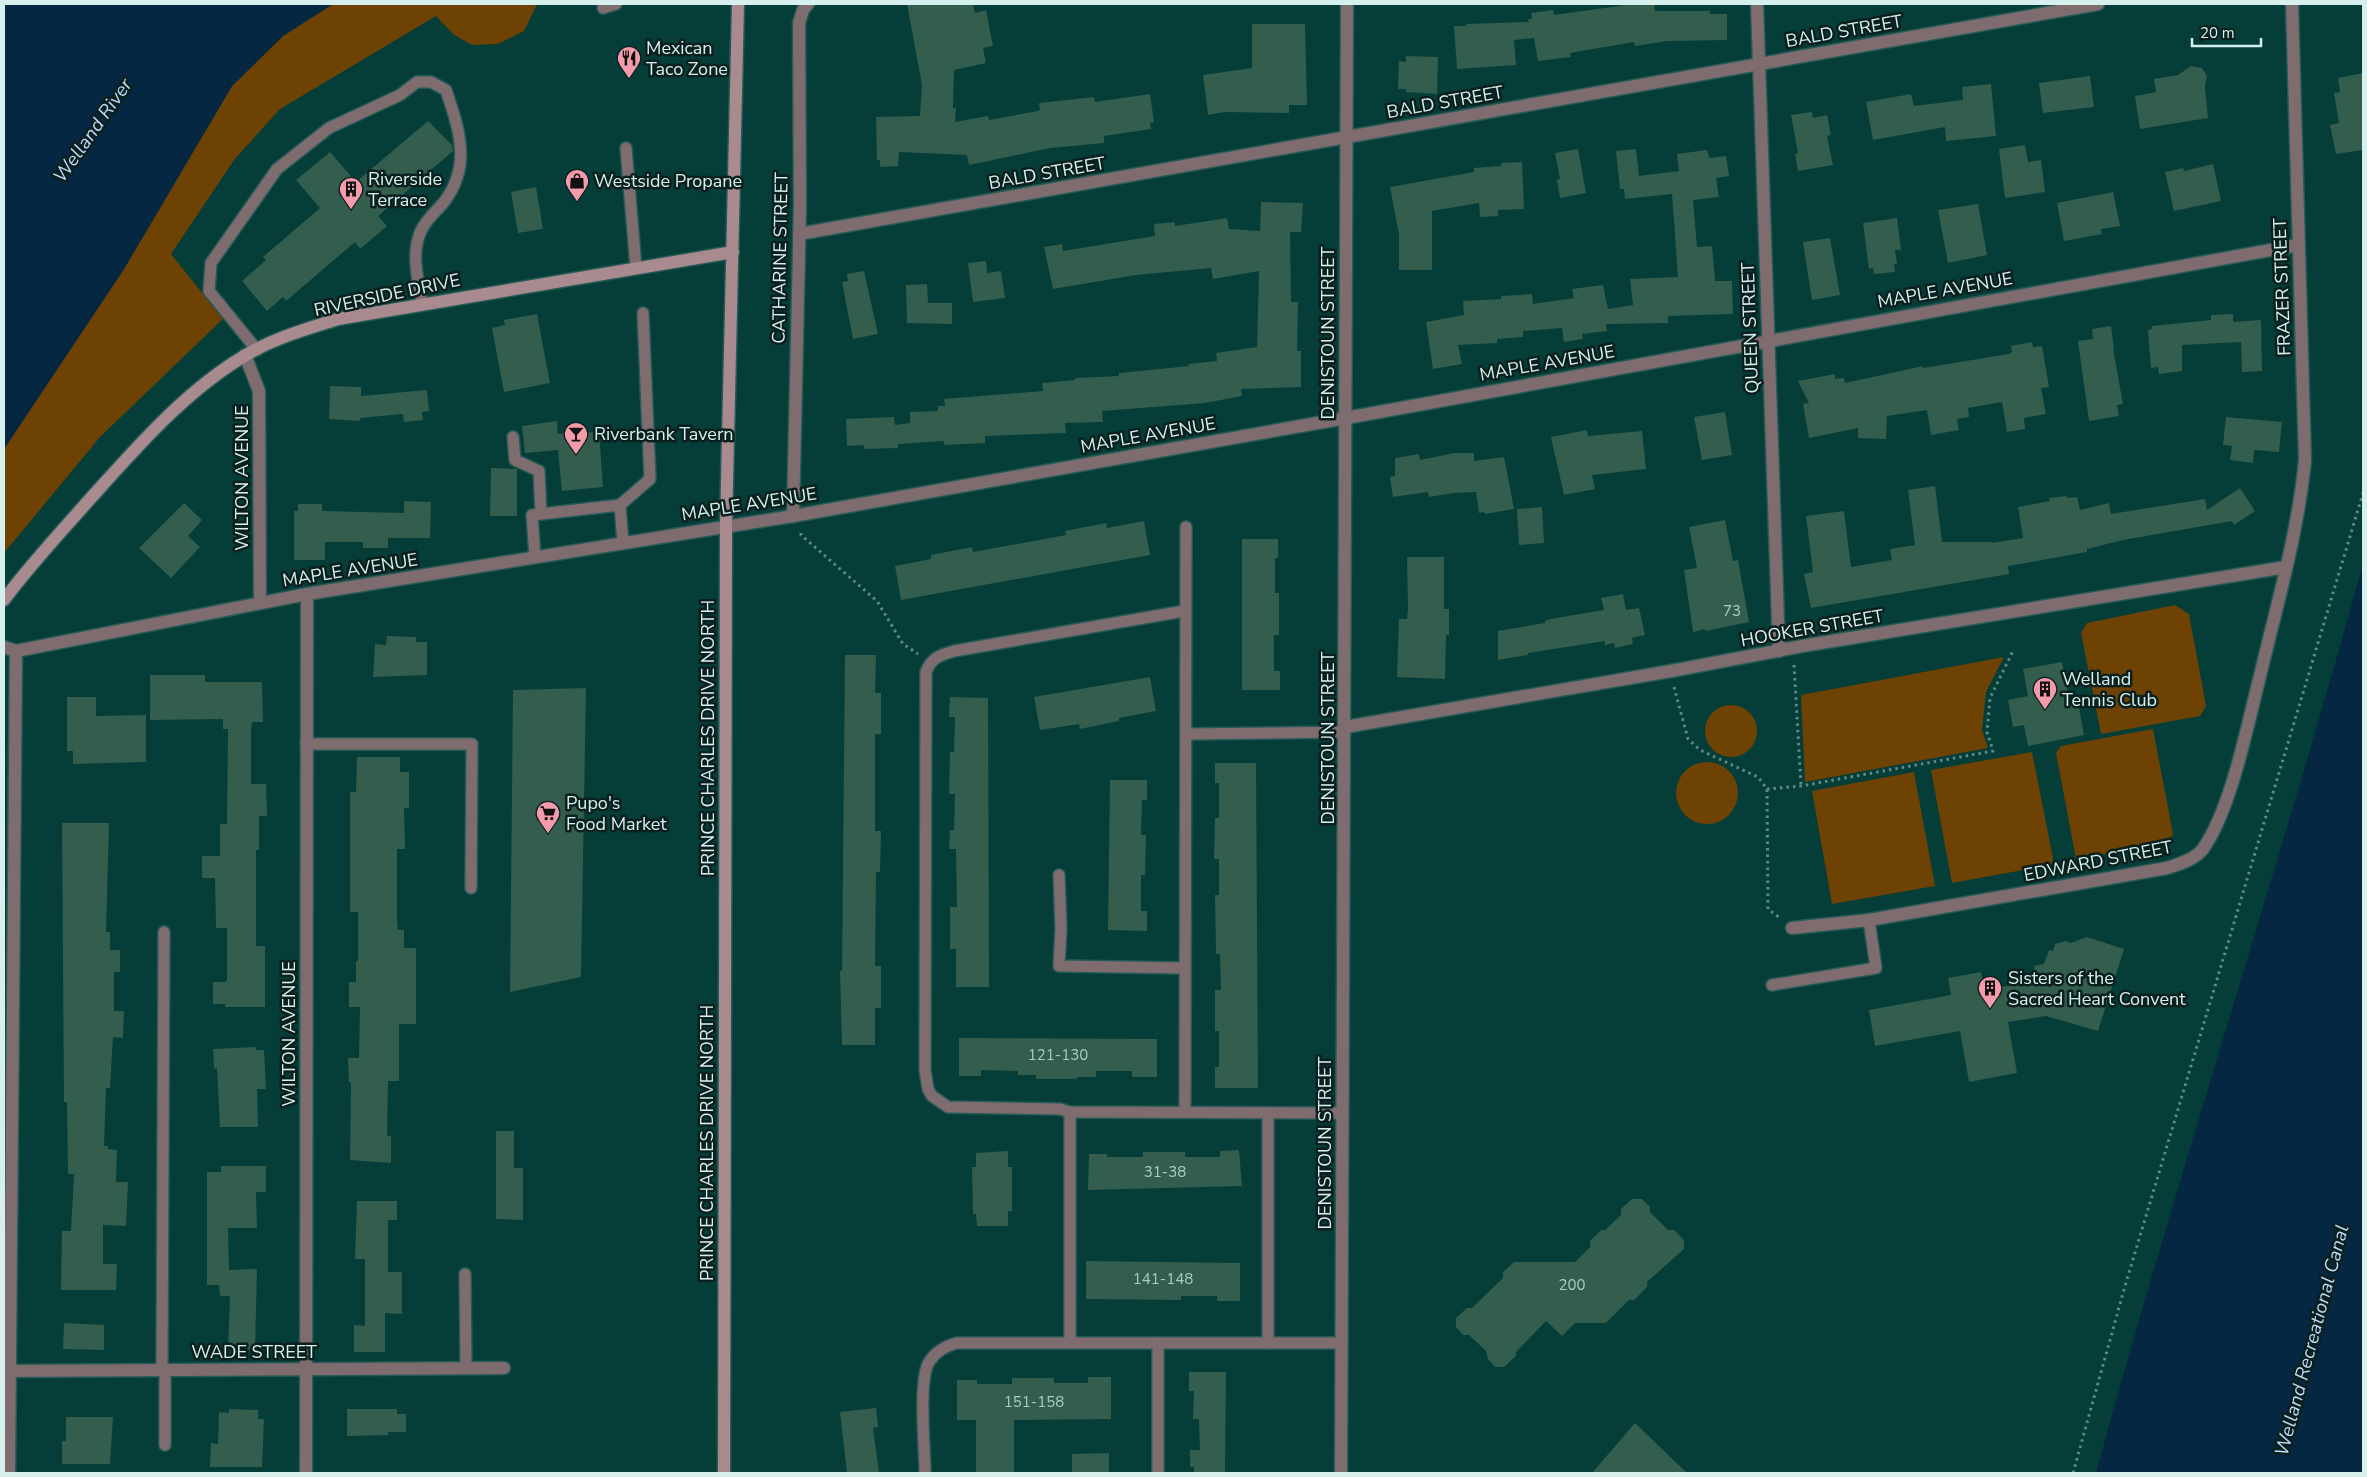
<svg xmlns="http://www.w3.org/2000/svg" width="2367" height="1477" viewBox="0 0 2367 1477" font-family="'Nunito Sans',sans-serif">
<rect width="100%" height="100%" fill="#053d39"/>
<!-- green -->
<g fill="#6e4203">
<polygon points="333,4 537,4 524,31 498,44 472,45 454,35 436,16 280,109 234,160 171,254 223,319 100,437 4,553 4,449 124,269 232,86 283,36"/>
<polygon points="2175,605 2189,614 2206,706 2200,716 2101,734 2081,633 2087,623"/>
<polygon points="2004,657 1986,692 1982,730 1988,748 1805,782 1801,695"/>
<circle cx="1731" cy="731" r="26"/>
<polygon points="2153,729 2173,834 2168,842 2076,859 2056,753 2061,746"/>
<polygon points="2032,752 2053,858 2051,865 1952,883 1931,770"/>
<circle cx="1707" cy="793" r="31"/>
<polygon points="1914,772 1935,886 1832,904 1812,791"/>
</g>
<!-- water -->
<g fill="#062741">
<polygon points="6,4 333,4 283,36 232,86 124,269 4,449 4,7"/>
<path d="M2363,564V1473H2096C2179,1169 2279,869 2363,564Z"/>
</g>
<!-- building -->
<g fill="#335d4d">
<polygon points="907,4 973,4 975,13 986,10 993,46 983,48 986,63 954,70 953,108 956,108 955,122 988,116 989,120 1038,111 1040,110 1039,103 1094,97 1095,102 1150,94 1154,122 1150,123 1151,129 1104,136 1104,143 1050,148 969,165 967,155 899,152 898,166 880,167 880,160 877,160 876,117 920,116 922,85"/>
<polygon points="1633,4 1654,4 1655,11 1710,11 1710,14 1727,14 1727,40 1667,41 1635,46 1634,42 1570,53 1571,57 1538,61 1534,38 1514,40 1516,65 1457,69 1454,26 1466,26 1466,24 1529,22 1528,19 1532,19 1531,13 1553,10 1554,15"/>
<polygon points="1252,24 1305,24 1307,105 1289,105 1289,113 1225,112 1208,115 1203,75 1252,68"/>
<polygon points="1406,56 1438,57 1437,94 1406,92 1406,89 1398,89 1399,61 1406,62"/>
<polygon points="2191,66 2202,68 2207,76 2205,87 2208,118 2140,129 2135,96 2156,92 2154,79 2178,75"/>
<polygon points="2363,73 2363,150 2336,154 2330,125 2339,123 2334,93 2340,92 2338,78"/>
<polygon points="2090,76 2094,107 2043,113 2039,83"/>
<polygon points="1991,84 1996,136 1946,141 1945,127 1873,140 1866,102 1911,94 1914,106 1963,100 1962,87"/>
<polygon points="1812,112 1813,118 1827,115 1831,135 1827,136 1833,165 1798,171 1795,154 1798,153 1791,115"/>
<polygon points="428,121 452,145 453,151 378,216 387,226 360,249 355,242 286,301 283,297 267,311 242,281 266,260 263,257 320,208 296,180 330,152 356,182"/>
<polygon points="2025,145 2028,162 2041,160 2045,192 2005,198 1999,149"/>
<polygon points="1578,149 1586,193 1560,198 1557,180 1560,179 1555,153"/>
<polygon points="1636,149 1639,176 1679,171 1677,154 1707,150 1709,158 1726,156 1729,176 1716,178 1719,197 1693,200 1697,247 1712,246 1715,281 1732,281 1733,314 1668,316 1668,323 1606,324 1607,331 1582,334 1583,339 1564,342 1562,328 1523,331 1523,337 1497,339 1497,343 1458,345 1462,364 1433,369 1426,322 1464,315 1463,301 1501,299 1501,296 1532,294 1533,304 1574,298 1572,289 1603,285 1608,309 1633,305 1630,279 1678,277 1672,194 1625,199 1624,189 1620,189 1616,151"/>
<polygon points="1522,162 1524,209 1498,210 1498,216 1480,217 1479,203 1432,211 1432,270 1399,270 1399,235 1390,187 1474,172 1474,168 1501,166 1501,163"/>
<polygon points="2213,164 2221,201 2174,211 2165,172 2183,168 2184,171"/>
<polygon points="536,187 543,229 518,233 511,192"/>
<polygon points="2113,192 2120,226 2101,229 2102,234 2064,241 2057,203"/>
<polygon points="1261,202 1303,203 1301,232 1290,232 1291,302 1298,302 1297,351 1301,351 1301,387 1241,389 1242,396 1205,403 1102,411 1103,422 1065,423 1066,433 985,436 985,443 944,445 944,441 898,444 898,448 864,449 864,445 847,446 846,419 894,417 895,425 910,423 910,412 938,411 938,406 945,406 944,399 1043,391 1042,383 1075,380 1075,378 1119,376 1119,373 1189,366 1188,364 1217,361 1216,353 1257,347 1259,271 1213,279 1211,268 1136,275 1053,289 1044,247 1062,244 1063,251 1155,236 1154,224 1175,222 1175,226 1227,218 1229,229 1260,231"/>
<polygon points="1978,204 1987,255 1948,263 1938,210"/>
<polygon points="1897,218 1901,250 1895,250 1897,264 1894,264 1895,272 1874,274 1873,268 1869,269 1863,223"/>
<polygon points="1830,238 1840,295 1812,300 1803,242"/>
<polygon points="986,261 987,273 1001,271 1005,298 973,302 968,263"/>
<polygon points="864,271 878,334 853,339 842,282 848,281 847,274"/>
<polygon points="927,284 928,303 952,303 952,324 907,323 906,285"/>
<polygon points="537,314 550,383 504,392 492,328 505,325 504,320"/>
<polygon points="2233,314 2233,322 2261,320 2262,371 2242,372 2241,342 2182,345 2182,371 2159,374 2158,367 2151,368 2148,330 2152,329 2152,326 2211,320 2211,315"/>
<polygon points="2111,326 2114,349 2113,349 2123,404 2117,405 2119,416 2089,421 2078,341 2093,339 2092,329"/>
<polygon points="2032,342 2033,347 2042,346 2049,387 2041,388 2046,414 2024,418 2025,429 2007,432 2002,402 1968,408 1969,417 1957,419 1959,430 1931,435 1927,410 1887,416 1886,439 1858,438 1858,428 1809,438 1803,404 1809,403 1798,381 1835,374 1835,379 1844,378 1845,383 1923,366 1923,368 2009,354 2012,352 2011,346"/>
<polygon points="330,386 361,387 361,396 427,390 429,411 422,412 423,420 404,422 403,414 360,418 360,421 329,419"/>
<polygon points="1725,412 1732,455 1702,460 1694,417"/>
<polygon points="2226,417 2282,422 2279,452 2254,450 2253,463 2230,460 2232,446 2223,445"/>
<polygon points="557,421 558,434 599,432 603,487 562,491 558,450 525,453 522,426"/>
<polygon points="1587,430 1588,436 1642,431 1646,469 1592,475 1595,489 1564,495 1551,437"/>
<polygon points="1454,453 1474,453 1474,461 1504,457 1514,509 1485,514 1484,512 1479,513 1476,492 1453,493 1429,497 1428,492 1393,497 1390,477 1395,476 1395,458 1419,454 1420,460"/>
<polygon points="491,468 517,469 517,516 490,516"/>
<polygon points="1935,486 1942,542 1991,542 1992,543 2023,538 2018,507 2050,501 2049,498 2067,496 2067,498 2077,497 2080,510 2109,503 2111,514 2205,499 2207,510 2240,488 2255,511 2234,525 2232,521 2123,540 2087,549 2087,552 2008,566 2009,574 1811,608 1804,574 1813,572 1806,516 1844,511 1851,567 1892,560 1890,549 1915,545 1908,490"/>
<polygon points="404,501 431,502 430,538 388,538 388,548 363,548 363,542 325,542 325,560 294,560 294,511 298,511 298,504 322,504 322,511 404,513"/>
<polygon points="184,503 202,520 188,536 200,547 171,578 139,548"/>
<polygon points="1542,507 1544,543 1519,545 1517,509"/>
<polygon points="1725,520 1733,561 1738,560 1749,622 1706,631 1705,629 1693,632 1684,570 1697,568 1689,527"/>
<polygon points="1144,521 1150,555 901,600 895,566 931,559 931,555 972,547 973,552 1066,535 1065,531 1106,523 1107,528"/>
<polygon points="1242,539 1278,539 1278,558 1275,558 1275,593 1279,593 1279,635 1274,635 1274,671 1280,671 1280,690 1242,690"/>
<polygon points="1407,557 1444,557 1444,609 1449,609 1449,635 1446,635 1445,679 1397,677 1399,619 1407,619 1408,609"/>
<polygon points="1623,594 1626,610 1639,608 1645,635 1632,638 1633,644 1615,648 1614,643 1605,645 1605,641 1528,653 1528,655 1498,660 1498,631 1545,623 1545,621 1550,619 1604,610 1601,598"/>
<polygon points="387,636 416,637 416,642 427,642 427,675 373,677 375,644 386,645"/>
<polygon points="845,655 876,655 875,693 881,693 881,734 875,734 875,831 881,831 880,872 876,872 875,966 881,966 881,1008 875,1008 875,1045 842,1045 840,971 842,971"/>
<polygon points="2062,662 2069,698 2077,696 2084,735 2028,746 2024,725 2013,727 2008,700 2028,696 2023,669"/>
<polygon points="150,675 205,675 205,682 262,682 263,722 252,722 251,729 251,784 266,784 267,816 259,816 259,850 256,850 256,946 265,946 265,1007 225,1007 225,1004 213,1004 213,982 225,982 227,980 227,928 216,928 215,878 202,878 202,856 220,856 220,824 227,824 228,729 223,729 223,719 150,720"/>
<polygon points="1150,677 1156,711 1119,718 1119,721 1080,729 1079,724 1040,730 1034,697"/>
<polygon points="586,688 581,977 510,992 513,690"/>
<polygon points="67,697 96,697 96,716 146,715 146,762 73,764 73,751 67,751"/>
<polygon points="950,697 988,698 989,987 956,987 956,949 950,949 950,907 957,907 956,849 949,849 950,830 954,830 955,794 949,794 950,752 954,752 955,717 949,717"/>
<polygon points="357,757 400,757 400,772 409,772 409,808 404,808 405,849 397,849 397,919 398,930 404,930 404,948 416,948 416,1024 399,1024 399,1081 388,1081 387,1136 391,1136 391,1163 350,1160 351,1082 349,1082 348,1058 359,1058 360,1007 349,1007 349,982 356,982 356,961 358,961 358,912 350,912 350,792 356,792"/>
<polygon points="1215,763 1256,763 1258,1088 1215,1088 1215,1067 1219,1067 1219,1031 1215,1031 1215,990 1221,990 1220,954 1216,954 1215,895 1219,895 1219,859 1214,859 1215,818 1219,818 1219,783 1215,783"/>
<polygon points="1110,780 1147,780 1147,800 1142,800 1141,835 1146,835 1145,875 1141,875 1141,911 1147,911 1147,931 1108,930"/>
<polygon points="62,823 109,823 106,932 110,932 110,950 120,950 120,972 114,972 114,1011 124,1011 123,1038 113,1037 110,1088 106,1088 104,1146 108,1146 108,1149 117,1150 116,1182 128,1182 126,1226 103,1225 103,1264 117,1264 116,1290 61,1290 62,1231 71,1231 74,1174 68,1174 67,1102 64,1102"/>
<polygon points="2087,937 2124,949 2098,1031 2046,1016 2008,1022 2017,1073 1969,1082 1960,1031 1875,1046 1869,1010 1951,995 1948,978 1981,972 1984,990 2037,981 2034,966 2044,964 2049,950 2053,951 2055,944 2065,941 2071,943"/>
<polygon points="959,1038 1157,1039 1157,1077 1132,1077 1132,1071 1096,1071 1096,1077 1077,1077 1077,1079 1036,1079 1036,1075 1018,1075 1018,1071 981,1070 981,1076 959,1076"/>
<polygon points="256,1047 256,1050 264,1050 266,1089 257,1089 258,1127 220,1127 217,1068 214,1069 213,1049"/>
<polygon points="496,1131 514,1131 514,1168 523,1168 523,1220 496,1219"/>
<polygon points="1239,1150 1242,1186 1088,1190 1089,1154 1107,1154 1107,1157 1143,1157 1143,1152 1185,1152 1185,1157 1220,1157 1220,1151"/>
<polygon points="1008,1151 1008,1167 1012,1167 1012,1211 1008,1211 1008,1226 977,1226 976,1214 973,1214 972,1167 976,1167 976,1153"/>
<polygon points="221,1166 266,1166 266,1192 256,1192 257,1228 228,1228 229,1270 257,1269 255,1350 228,1349 230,1296 220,1296 219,1285 207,1285 207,1172 221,1172"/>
<polygon points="1632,1199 1642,1199 1650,1207 1650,1212 1668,1230 1674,1230 1684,1240 1684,1249 1647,1282 1647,1287 1634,1300 1629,1300 1606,1323 1575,1323 1562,1336 1546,1321 1516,1352 1516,1356 1504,1367 1495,1367 1488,1359 1486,1351 1469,1335 1463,1335 1456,1327 1456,1318 1467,1308 1472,1308 1503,1278 1503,1272 1514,1262 1575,1262 1590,1247 1590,1241 1601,1230 1605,1230 1621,1215 1621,1209"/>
<polygon points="357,1201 397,1201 397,1220 388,1220 388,1272 402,1272 402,1314 385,1313 385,1352 354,1352 354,1325 365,1326 365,1259 355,1259"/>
<polygon points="1086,1261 1240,1263 1240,1301 1217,1301 1217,1296 1181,1296 1181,1300 1086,1299"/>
<polygon points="64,1323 104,1325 104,1350 63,1349"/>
<polygon points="1189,1372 1226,1372 1225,1473 1194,1473 1194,1467 1190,1467 1190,1450 1200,1450 1199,1419 1193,1419 1194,1391 1189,1391"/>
<polygon points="1088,1377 1111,1377 1111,1419 1014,1420 1014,1473 976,1473 976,1420 957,1420 957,1380 977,1380 977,1384 1012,1384 1012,1378 1054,1378 1054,1383 1088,1383"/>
<polygon points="876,1408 878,1427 873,1428 879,1473 847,1473 840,1412"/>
<polygon points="229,1409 258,1410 258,1419 264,1419 262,1467 210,1467 211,1443 218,1444 219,1412 229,1413"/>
<polygon points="347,1409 397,1409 397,1414 406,1414 406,1432 388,1432 388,1435 347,1436"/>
<polygon points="66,1417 113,1417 110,1464 62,1464 62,1441 66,1441"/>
<polygon points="1635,1423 1687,1473 1592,1473"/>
<polygon points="1109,1453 1109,1473 1072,1473 1072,1454"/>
</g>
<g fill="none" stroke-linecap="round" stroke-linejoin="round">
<!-- lane casing -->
<g stroke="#265a56" stroke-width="14">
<g id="lane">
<polyline points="603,8 616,4"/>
<polyline points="626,148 636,268"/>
<path d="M257,350L209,291L211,263L277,169L329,128L400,95L417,82H431L446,90C459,129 472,166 444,202C434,214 422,223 418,239C412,259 419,284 422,303"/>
<polyline points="513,437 515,460 539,471 541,514"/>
<polyline points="620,505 650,479 643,313"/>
<polyline points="535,557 532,515 620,505 623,543"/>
<path d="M1184,611L954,651C940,655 931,658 926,672L925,1070L928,1089L932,1096L948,1107L1060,1109L1070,1112L1343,1113"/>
<polyline points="1186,734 1345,732"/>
<polyline points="306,744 472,744 471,888"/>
<polyline points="1059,875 1061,928 1059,966 1184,968"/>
<polyline points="1772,985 1876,968 1869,920"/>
<polyline points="1185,1112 1186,527"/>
<polyline points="1268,1113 1268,1343"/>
<polyline points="465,1274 466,1368"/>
<polyline points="1070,1342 1070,1112"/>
<polyline points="162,1370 164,932"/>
<polyline points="165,1445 165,1370"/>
<path d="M925,1473C925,1449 918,1380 929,1362C936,1351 945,1346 957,1343H1342"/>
<polyline points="1158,1473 1158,1343"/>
</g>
</g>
<!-- street casing -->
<g stroke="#265a56" stroke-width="15">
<g id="street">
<polyline points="1757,4 1779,651"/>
<polyline points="799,234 2098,4"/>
<polyline points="245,355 259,391 260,603"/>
<polyline points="793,516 800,205 799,23 803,10 808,4"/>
<polyline points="4,647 16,651 307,594 793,516 1346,418 2298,245"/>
<polyline points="1345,727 1671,671 1808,645 2286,567"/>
<path d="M1792,928L1869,920L2167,868C2179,864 2194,860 2203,849C2232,807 2247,726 2260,676C2277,604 2298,533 2305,460L2292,4"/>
<polyline points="4,1371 504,1368"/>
<polyline points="9,1473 16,651"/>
<polyline points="306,1473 307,594"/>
<polyline points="1341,1473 1347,4"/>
</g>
</g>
<!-- secondary casing -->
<g stroke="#265a56" stroke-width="15">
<g id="secondary">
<path d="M4,600C30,565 61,532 90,499C137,447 185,391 246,355C274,338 307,329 338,319L733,252"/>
<polyline points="724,1473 726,526 738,4"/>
</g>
</g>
<!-- path -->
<g stroke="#5f8a86" stroke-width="3" stroke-dasharray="2.5 4" stroke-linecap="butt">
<polyline points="801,533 801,535 877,601 903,644 918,654"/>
<polyline points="1794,665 1801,786"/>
<polyline points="1674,687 1688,739 1700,750 1758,777 1767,789 1768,909 1780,918"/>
<polyline points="1767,789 1801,786 1993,751 1987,732 1990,698 2013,651"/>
<polyline points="2073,1473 2125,1286 2363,493"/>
</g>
<!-- lane -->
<use href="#lane" stroke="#7f6c6f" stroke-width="11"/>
<!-- street -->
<use href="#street" stroke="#7f6c6f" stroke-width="12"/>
<!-- secondary -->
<use href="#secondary" stroke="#a88a8f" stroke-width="12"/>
</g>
<!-- icons -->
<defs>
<g id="restaurant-pin" transform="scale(1.25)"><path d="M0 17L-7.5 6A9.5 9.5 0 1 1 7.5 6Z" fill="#f39aab" stroke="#0b201e"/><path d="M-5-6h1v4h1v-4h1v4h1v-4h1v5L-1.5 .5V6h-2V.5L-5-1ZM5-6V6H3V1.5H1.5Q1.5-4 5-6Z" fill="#111"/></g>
<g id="shop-pin" transform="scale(1.25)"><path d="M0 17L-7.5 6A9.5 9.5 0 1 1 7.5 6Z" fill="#f39aab" stroke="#0b201e"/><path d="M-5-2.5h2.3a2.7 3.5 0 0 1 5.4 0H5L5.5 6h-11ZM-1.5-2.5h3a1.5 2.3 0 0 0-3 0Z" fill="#111"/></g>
<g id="building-pin" transform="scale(1.25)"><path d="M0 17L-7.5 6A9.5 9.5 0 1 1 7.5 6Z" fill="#f39aab" stroke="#0b201e"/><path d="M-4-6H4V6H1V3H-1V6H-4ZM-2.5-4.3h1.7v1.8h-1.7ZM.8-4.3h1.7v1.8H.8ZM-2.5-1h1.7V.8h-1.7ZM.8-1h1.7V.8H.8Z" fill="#111"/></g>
<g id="bar-pin" transform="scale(1.25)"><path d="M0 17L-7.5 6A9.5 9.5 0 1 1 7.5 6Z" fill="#f39aab" stroke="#0b201e"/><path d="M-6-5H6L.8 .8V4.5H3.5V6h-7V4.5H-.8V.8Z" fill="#111"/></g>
<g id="supermarket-pin" transform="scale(1.25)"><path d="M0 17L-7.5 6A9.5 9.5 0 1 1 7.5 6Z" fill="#f39aab" stroke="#0b201e"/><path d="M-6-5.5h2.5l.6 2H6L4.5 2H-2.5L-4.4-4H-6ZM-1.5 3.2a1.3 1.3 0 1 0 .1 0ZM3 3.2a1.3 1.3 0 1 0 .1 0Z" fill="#111"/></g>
</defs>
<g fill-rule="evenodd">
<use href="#restaurant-pin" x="629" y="58"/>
<use href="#shop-pin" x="577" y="181"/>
<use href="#building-pin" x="351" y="189"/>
<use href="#bar-pin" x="576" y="434"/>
<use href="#building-pin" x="2045" y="689"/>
<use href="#supermarket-pin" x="548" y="813"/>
<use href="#building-pin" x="1990" y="988"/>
</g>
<g text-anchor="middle" stroke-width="5" stroke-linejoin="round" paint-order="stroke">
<!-- number labels -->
<g font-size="15" fill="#adcbc5">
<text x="1732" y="616">73</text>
<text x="1058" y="1060">121-130</text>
<text x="1165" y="1177">31-38</text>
<text x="1163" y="1284">141-148</text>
<text x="1572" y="1290">200</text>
<text x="1034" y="1407">151-158</text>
</g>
<!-- street labels -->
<g font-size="18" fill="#d6f0ed" stroke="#0b201e">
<text transform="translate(1844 31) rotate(-10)" y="6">BALD STREET</text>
<text transform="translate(1445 102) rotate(-10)" y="6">BALD STREET</text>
<text transform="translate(1047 173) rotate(-10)" y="6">BALD STREET</text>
<text transform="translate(780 258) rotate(-89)" y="6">CATHARINE STREET</text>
<text transform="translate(2282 287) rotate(-92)" y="6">FRAZER STREET</text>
<text transform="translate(1945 290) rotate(-10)" y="6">MAPLE AVENUE</text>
<text transform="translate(387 295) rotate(-12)" y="6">RIVERSIDE DRIVE</text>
<text transform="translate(1750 328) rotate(-92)" y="6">QUEEN STREET</text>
<text transform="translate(1328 333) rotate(-90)" y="6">DENISTOUN STREET</text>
<text transform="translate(1547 363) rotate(-10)" y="6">MAPLE AVENUE</text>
<text transform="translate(1148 435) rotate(-10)" y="6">MAPLE AVENUE</text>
<text transform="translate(242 478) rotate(-90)" y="6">WILTON AVENUE</text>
<text transform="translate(749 504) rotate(-9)" y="6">MAPLE AVENUE</text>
<text transform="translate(350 570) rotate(-9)" y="6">MAPLE AVENUE</text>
<text transform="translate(1812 628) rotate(-10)" y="6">HOOKER STREET</text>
<text transform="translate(708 738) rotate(-90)" y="6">PRINCE CHARLES DRIVE NORTH</text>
<text transform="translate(1328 738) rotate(-90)" y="6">DENISTOUN STREET</text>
<text transform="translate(2098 861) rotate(-11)" y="6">EDWARD STREET</text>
<text transform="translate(289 1034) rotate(-90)" y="6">WILTON AVENUE</text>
<text transform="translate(707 1143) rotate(-90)" y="6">PRINCE CHARLES DRIVE NORTH</text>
<text transform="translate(1325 1143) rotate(-90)" y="6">DENISTOUN STREET</text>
<text x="254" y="1358">WADE STREET</text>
</g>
<!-- poi labels -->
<g font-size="18" fill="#d6f0ed" stroke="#0b201e" text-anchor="start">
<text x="646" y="54">Mexican<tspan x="646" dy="21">Taco Zone</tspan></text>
<text x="368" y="185">Riverside<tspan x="368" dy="21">Terrace</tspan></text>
<text x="594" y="187">Westside Propane</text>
<text x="594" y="440">Riverbank Tavern</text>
<text x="2062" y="685">Welland<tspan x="2062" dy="21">Tennis Club</tspan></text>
<text x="566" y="809">Pupo's<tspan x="566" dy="21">Food Market</tspan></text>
<text x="2008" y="984">Sisters of the<tspan x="2008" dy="21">Sacred Heart Convent</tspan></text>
</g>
<!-- water labels -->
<g font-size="19" font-style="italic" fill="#bcdbf9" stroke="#0b201e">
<text transform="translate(92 130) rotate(-55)" y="7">Welland River</text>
<text transform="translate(2311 1340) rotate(-75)" y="7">Welland Recreational Canal</text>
</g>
</g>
<!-- border -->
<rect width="2367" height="1477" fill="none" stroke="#d6f0ed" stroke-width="10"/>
<!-- scale -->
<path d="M2192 38v8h69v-8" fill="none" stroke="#d6f0ed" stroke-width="2.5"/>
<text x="2200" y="38" font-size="15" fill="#d6f0ed" stroke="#0b201e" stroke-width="4" paint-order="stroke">20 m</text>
</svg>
